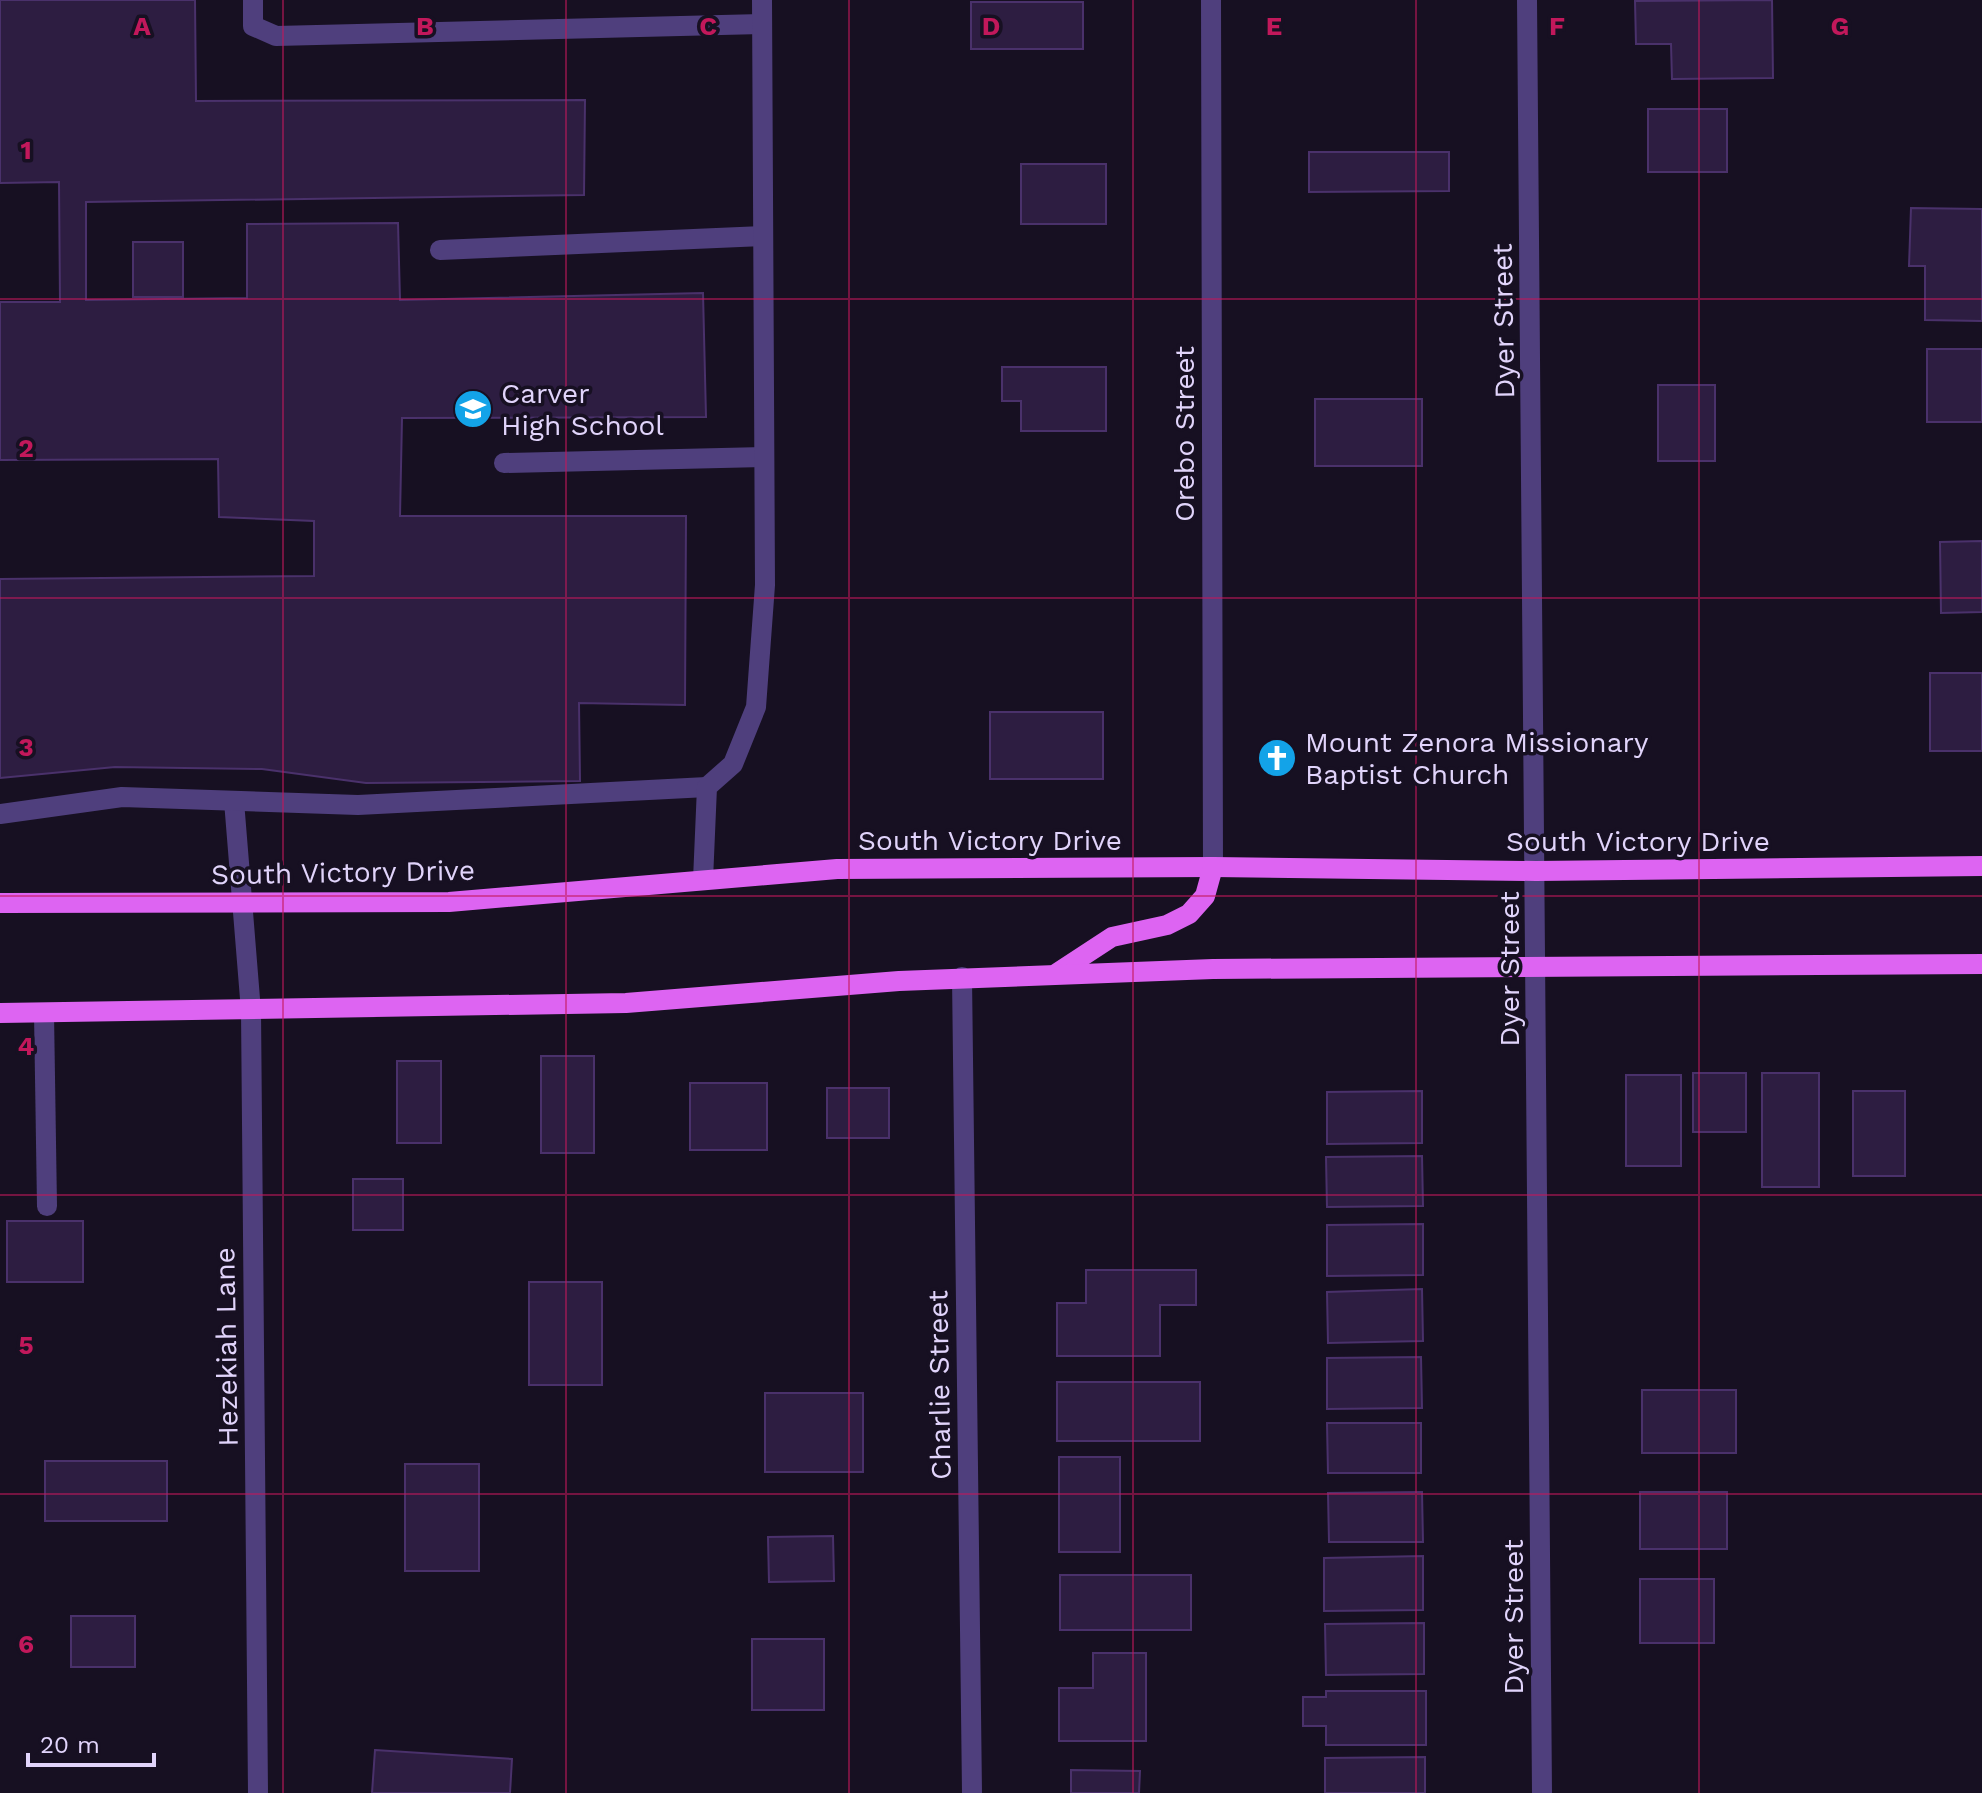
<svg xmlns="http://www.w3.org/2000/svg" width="1982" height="1793" viewBox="0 0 1982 1793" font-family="'Work Sans',sans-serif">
<rect width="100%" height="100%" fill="#171022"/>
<!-- building -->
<g fill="#2d1d41" stroke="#4a316b" stroke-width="2">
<polygon points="0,0 195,0 196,101 585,100 584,195 86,202 86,300 247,298 247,224 398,223 400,300 703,293 706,417 402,418 400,516 686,516 685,705 579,703 580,781 366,783 262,769 115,767 0,778 0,579 314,576 314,521 219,517 218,459 0,460 0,302 60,302 59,182 0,183"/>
<polygon points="1772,0 1773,78 1672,79 1671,44 1636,44 1635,1"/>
<rect x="971" y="2" width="112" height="47"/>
<rect x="1648" y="109" width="79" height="63"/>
<polygon points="1309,152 1449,152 1449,191 1309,192"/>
<rect x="1021" y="164" width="85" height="60"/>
<polygon points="1911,208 1982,209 1982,321 1925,320 1925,266 1909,266"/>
<rect x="133" y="242" width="50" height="55"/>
<rect x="1927" y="349" width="55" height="73"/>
<polygon points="1002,367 1106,367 1106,431 1021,431 1021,401 1002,401"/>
<rect x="1658" y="385" width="57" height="76"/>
<rect x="1315" y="399" width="107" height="67"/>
<polygon points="1982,541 1982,612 1941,613 1940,542"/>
<rect x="1930" y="673" width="52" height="78"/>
<rect x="990" y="712" width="113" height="67"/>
<rect x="541" y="1056" width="53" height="97"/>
<rect x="397" y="1061" width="44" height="82"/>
<rect x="1693" y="1073" width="53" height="59"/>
<rect x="1762" y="1073" width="57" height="114"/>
<rect x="1626" y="1075" width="55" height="91"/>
<rect x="690" y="1083" width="77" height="67"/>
<rect x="827" y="1088" width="62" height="50"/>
<polygon points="1422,1091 1422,1143 1327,1144 1327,1092"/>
<rect x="1853" y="1091" width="52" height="85"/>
<polygon points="1422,1156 1423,1206 1327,1207 1326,1157"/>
<rect x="353" y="1179" width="50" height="51"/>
<rect x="7" y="1221" width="76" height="61"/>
<polygon points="1423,1224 1423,1275 1327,1276 1327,1225"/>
<polygon points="1086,1270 1196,1270 1196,1305 1160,1305 1160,1356 1057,1356 1057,1303 1086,1303"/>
<rect x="529" y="1282" width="73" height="103"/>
<polygon points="1422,1289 1423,1341 1328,1343 1327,1292"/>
<polygon points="1421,1357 1422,1408 1327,1409 1327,1358"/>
<rect x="1057" y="1382" width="143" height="59"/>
<rect x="1642" y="1390" width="94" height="63"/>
<rect x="765" y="1393" width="98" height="79"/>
<polygon points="1327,1423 1421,1423 1421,1473 1328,1473"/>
<rect x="1059" y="1457" width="61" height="95"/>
<rect x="45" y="1461" width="122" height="60"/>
<rect x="405" y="1464" width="74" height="107"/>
<polygon points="1422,1492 1423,1542 1329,1542 1328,1493"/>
<rect x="1640" y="1492" width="87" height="57"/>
<polygon points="833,1536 834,1581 769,1582 768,1537"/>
<polygon points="1423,1556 1423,1610 1324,1611 1324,1558"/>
<rect x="1060" y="1575" width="131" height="55"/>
<rect x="1640" y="1579" width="74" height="64"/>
<rect x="71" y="1616" width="64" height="51"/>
<polygon points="1424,1623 1424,1674 1326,1675 1325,1624"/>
<rect x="752" y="1639" width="72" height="71"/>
<polygon points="1093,1653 1146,1653 1146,1741 1059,1741 1059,1688 1093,1688"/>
<polygon points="1326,1691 1426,1691 1426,1745 1326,1745 1326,1726 1303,1726 1303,1697 1326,1697"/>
<polygon points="375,1750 512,1759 510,1793 372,1793"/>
<polygon points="1425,1757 1425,1793 1325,1793 1325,1758"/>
<polygon points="1071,1770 1140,1771 1139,1793 1071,1793"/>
</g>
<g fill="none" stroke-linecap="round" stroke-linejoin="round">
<!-- minor -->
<g stroke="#4f3f7d" stroke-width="20">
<polyline points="253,0 253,26 276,36 762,24"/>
<polyline points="1211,0 1213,867"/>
<polyline points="1527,0 1542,1793"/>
<polyline points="440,250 763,236"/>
<polyline points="504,463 764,457"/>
<polyline points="234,801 251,1011 258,1793"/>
<polyline points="0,814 122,797 358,805 707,787"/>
<polyline points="703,880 707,787 733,764 756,707 765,585 762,0"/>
<polyline points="962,977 972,1793"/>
<polyline points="44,1013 47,1206"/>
</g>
<!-- major -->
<g stroke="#dd64f2" stroke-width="20">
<polyline points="0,903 449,902 837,869 1213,867 1536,871 1982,866"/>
<polyline points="1057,973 1112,937 1167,925 1189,914 1205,896 1213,867"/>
<polyline points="0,1013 626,1003 899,981 1213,969 1982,964"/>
</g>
</g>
<!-- grid -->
<path fill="none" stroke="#c2185b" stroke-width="2" stroke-opacity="0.55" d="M283,0V1793M566,0V1793M849,0V1793M1133,0V1793M1416,0V1793M1699,0V1793M0,299H1982M0,598H1982M0,896H1982M0,1195H1982M0,1494H1982"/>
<!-- icons -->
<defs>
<g id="school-disc" transform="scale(2)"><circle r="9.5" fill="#13a3e8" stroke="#171022"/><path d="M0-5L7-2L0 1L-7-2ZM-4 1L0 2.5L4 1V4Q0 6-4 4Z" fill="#fff"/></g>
<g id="church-disc" transform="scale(2)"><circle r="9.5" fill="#13a3e8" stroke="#171022"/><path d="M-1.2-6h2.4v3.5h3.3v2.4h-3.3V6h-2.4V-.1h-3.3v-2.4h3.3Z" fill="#fff"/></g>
</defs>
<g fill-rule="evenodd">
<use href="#school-disc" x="473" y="409"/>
<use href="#church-disc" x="1277" y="758"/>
</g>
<g text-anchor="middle" stroke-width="7" stroke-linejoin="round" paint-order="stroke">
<!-- street labels -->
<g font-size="28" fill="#e1d4fb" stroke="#171022">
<text transform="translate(1503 321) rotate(-91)" y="10">Dyer Street</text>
<text transform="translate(1184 434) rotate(-90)" y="10">Orebo Street</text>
<text x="990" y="850">South Victory Drive</text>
<text x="1638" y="851">South Victory Drive</text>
<text transform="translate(343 872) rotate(-1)" y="10">South Victory Drive</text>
<text transform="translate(1509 969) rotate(-90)" y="10">Dyer Street</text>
<text transform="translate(226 1347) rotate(-91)" y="10">Hezekiah Lane</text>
<text transform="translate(939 1385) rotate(-91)" y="10">Charlie Street</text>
<text transform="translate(1513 1617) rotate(-90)" y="10">Dyer Street</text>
</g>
<!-- poi labels -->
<g font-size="28" fill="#e1d4fb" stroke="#171022" text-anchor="start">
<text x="501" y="403">Carver<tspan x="501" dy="32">High School</tspan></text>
<text x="1305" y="752">Mount Zenora Missionary<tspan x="1305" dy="32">Baptist Church</tspan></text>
</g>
</g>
<g font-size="26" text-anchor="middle" font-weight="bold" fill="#c2185b" stroke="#171022" stroke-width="7" stroke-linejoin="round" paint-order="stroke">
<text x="142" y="35">A</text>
<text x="425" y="35">B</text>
<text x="708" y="35">C</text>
<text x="991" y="35">D</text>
<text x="1274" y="35">E</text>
<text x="1557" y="35">F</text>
<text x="1840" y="35">G</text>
<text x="26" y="159">1</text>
<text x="26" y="457">2</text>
<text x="26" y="756">3</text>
<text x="26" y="1055">4</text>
<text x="26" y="1354">5</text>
<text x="26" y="1653">6</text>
</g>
<!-- scale -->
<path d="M28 1753v12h126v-12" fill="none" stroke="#e1d4fb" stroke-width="4"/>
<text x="40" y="1753" font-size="24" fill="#e1d4fb" stroke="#171022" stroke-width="6" paint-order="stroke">20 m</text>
</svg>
